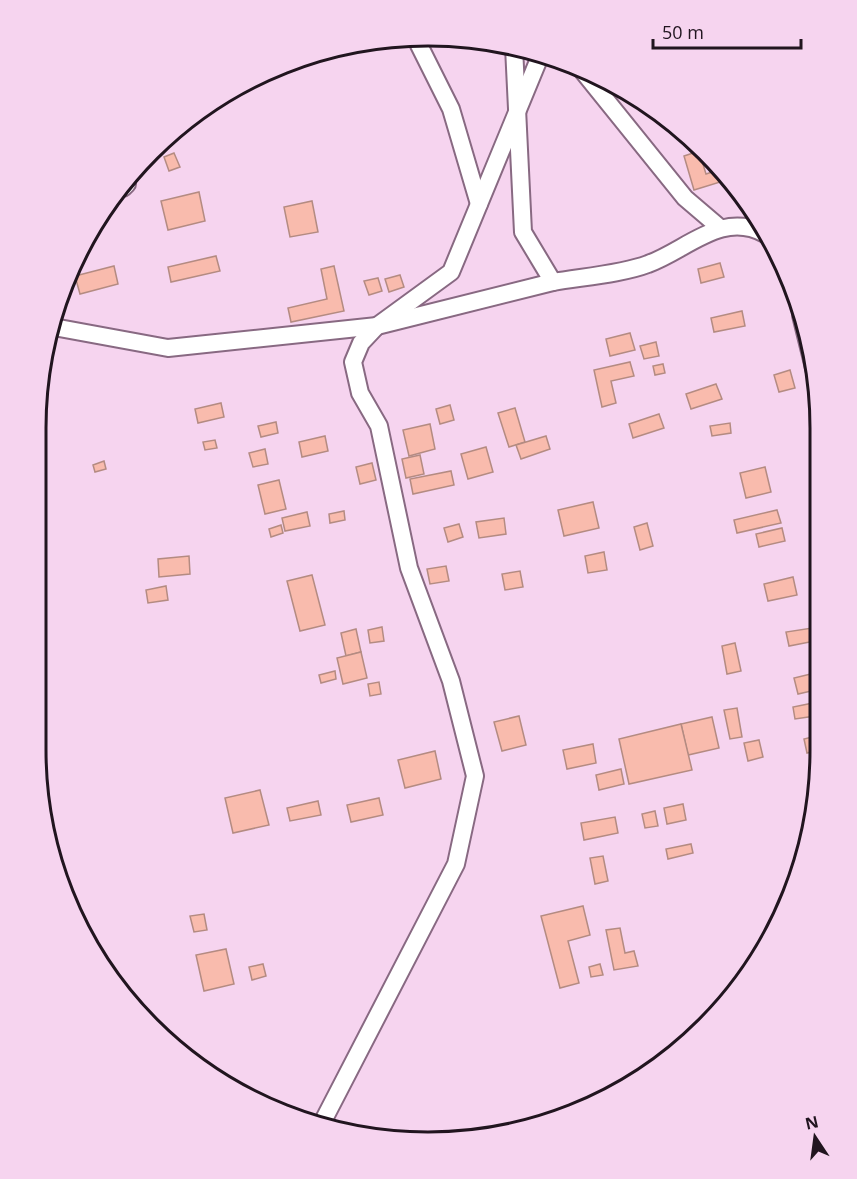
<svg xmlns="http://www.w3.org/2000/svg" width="857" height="1179" viewBox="0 0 857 1179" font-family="'Open Sans',sans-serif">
<rect width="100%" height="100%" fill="#f6d4ef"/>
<!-- building -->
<g fill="#f9bbad" stroke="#b48b82" stroke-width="1.5">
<polygon points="699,151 706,174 721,169 730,179 694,190 684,156"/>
<polygon points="174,153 180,167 169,171 164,157"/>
<polygon points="199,192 205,221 168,230 161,201"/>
<polygon points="312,201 318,232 290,237 284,207"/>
<polygon points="216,256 220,271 171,282 168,267"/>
<polygon points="720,263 724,277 701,283 698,269"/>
<polygon points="114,266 118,284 80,294 75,276"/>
<polygon points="334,266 344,311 291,322 288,308 327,299 321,269"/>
<polygon points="400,275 404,287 389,292 385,279"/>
<polygon points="378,278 382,291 369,295 364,281"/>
<polygon points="742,311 745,326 714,332 711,318"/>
<polygon points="630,333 635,350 610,356 606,339"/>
<polygon points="656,342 659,356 644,359 640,346"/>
<polygon points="630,362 634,376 611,381 616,403 602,407 594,370"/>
<polygon points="663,364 665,373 655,375 653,366"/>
<polygon points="790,370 795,388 779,392 774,375"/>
<polygon points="716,384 722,399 691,409 686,394"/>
<polygon points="221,403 224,417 198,423 195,409"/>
<polygon points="450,405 454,420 440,424 436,409"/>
<polygon points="515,408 525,442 509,447 498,413"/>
<polygon points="659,414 664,428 633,438 629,424"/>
<polygon points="276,422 278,433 261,437 258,426"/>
<polygon points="730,423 731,433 712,436 710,426"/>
<polygon points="430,424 435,449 409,456 403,430"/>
<polygon points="325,436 328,451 302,457 299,442"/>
<polygon points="546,436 550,449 521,459 516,445"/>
<polygon points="215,440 217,448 205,450 203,442"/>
<polygon points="486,447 493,472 468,479 461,454"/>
<polygon points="265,449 268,464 253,467 249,453"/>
<polygon points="420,455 424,474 406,478 402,459"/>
<polygon points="104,461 106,469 95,472 93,465"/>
<polygon points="372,463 376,480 360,484 356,467"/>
<polygon points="765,467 771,492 746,498 740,473"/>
<polygon points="451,471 454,485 413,494 410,479"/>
<polygon points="279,480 286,509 265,514 258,485"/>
<polygon points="593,502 599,528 564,536 558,510"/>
<polygon points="777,510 781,523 737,533 734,520"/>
<polygon points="344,511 345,520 330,523 329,514"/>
<polygon points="307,512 310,526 285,531 282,518"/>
<polygon points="504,518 506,534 479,538 476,522"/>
<polygon points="647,523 653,546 640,550 634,527"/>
<polygon points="459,524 463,537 448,542 444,528"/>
<polygon points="281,525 283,533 271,537 269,529"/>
<polygon points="782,528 785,541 759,547 756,534"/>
<polygon points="604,552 607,570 588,573 585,556"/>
<polygon points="189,556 190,574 159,577 158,559"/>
<polygon points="446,566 449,581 430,584 427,569"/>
<polygon points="520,571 523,587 505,590 502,574"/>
<polygon points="312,575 325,625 300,631 287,581"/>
<polygon points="793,577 797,595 768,601 764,584"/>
<polygon points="166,586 168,600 148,603 146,590"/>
<polygon points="382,627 384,641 370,643 368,630"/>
<polygon points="812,628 815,641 789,646 786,632"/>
<polygon points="356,629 361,652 346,656 341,633"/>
<polygon points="735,643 741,671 727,674 722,646"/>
<polygon points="361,652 367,678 343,684 337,658"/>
<polygon points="335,671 336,679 321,683 319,675"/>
<polygon points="819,672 820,689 798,694 794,678"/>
<polygon points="379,682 381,694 370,696 368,684"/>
<polygon points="813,703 815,716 795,719 793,707"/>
<polygon points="737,708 742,737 730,739 724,710"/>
<polygon points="519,716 526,745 502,751 494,722"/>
<polygon points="712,717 719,748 688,755 681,724"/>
<polygon points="681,724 692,770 629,784 619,739"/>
<polygon points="820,735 820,750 807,753 804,739"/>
<polygon points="759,740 763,757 748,761 744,743"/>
<polygon points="593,744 596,763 567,769 563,750"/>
<polygon points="435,751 441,779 405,788 398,760"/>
<polygon points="621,769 624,784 599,790 596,775"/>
<polygon points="260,790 269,825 233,833 225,798"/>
<polygon points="379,798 383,815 351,822 347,805"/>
<polygon points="318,801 321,815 290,821 287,808"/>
<polygon points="683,804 686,820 667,824 664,808"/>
<polygon points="655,811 658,826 645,828 642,814"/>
<polygon points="615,817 618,833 584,840 581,823"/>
<polygon points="691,844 693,853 668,859 666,849"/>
<polygon points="603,856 608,881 595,884 590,858"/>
<polygon points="583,906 590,935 568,941 579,983 560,988 541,916"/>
<polygon points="204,914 207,930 194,932 190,916"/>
<polygon points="620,928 625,953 634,951 638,966 614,970 606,930"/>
<polygon points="226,949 234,984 204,991 196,955"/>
<polygon points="263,964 266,976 252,980 249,967"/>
<polygon points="600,964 603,975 591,977 589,967"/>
</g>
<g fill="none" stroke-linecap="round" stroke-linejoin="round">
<!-- street casing -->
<g stroke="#886982" stroke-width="20">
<g id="street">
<polyline points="415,37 451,109 479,204"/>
<path d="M514,47L523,232L553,282C581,277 622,274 648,264C687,250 722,210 765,234"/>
<polyline points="581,69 685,198 719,227"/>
<polyline points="123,188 127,184"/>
<polyline points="801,315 818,384"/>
<polyline points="52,322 59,328 168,348 377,326 553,282"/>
<polyline points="321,1125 456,864 475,776 451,681 409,568 379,426 360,393 353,362 361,343 377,326 451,272 541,54"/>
</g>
</g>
<!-- street -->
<use href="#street" stroke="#fff" stroke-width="16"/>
</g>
<!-- crop -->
<path d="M0 0H857V1179H0ZM428 46H428A382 382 0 0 1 810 428V750A382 382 0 0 1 428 1132H428A382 382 0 0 1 46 750V428A382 382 0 0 1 428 46Z" fill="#f6d4ef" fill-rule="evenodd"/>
<path fill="none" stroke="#21151f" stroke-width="3" d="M428 46H428A382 382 0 0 1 810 428V750A382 382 0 0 1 428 1132H428A382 382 0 0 1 46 750V428A382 382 0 0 1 428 46Z"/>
<!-- north arrow -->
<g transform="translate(815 1137) rotate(347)" stroke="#f6d4ef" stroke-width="4.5" paint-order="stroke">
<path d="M0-4.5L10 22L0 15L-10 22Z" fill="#21151f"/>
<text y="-9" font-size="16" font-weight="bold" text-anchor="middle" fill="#21151f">N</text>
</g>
<!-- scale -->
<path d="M653 39v9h148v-9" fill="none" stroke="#21151f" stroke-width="3"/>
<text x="662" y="39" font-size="18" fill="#21151f" stroke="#f6d4ef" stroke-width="4.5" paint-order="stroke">50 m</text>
</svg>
